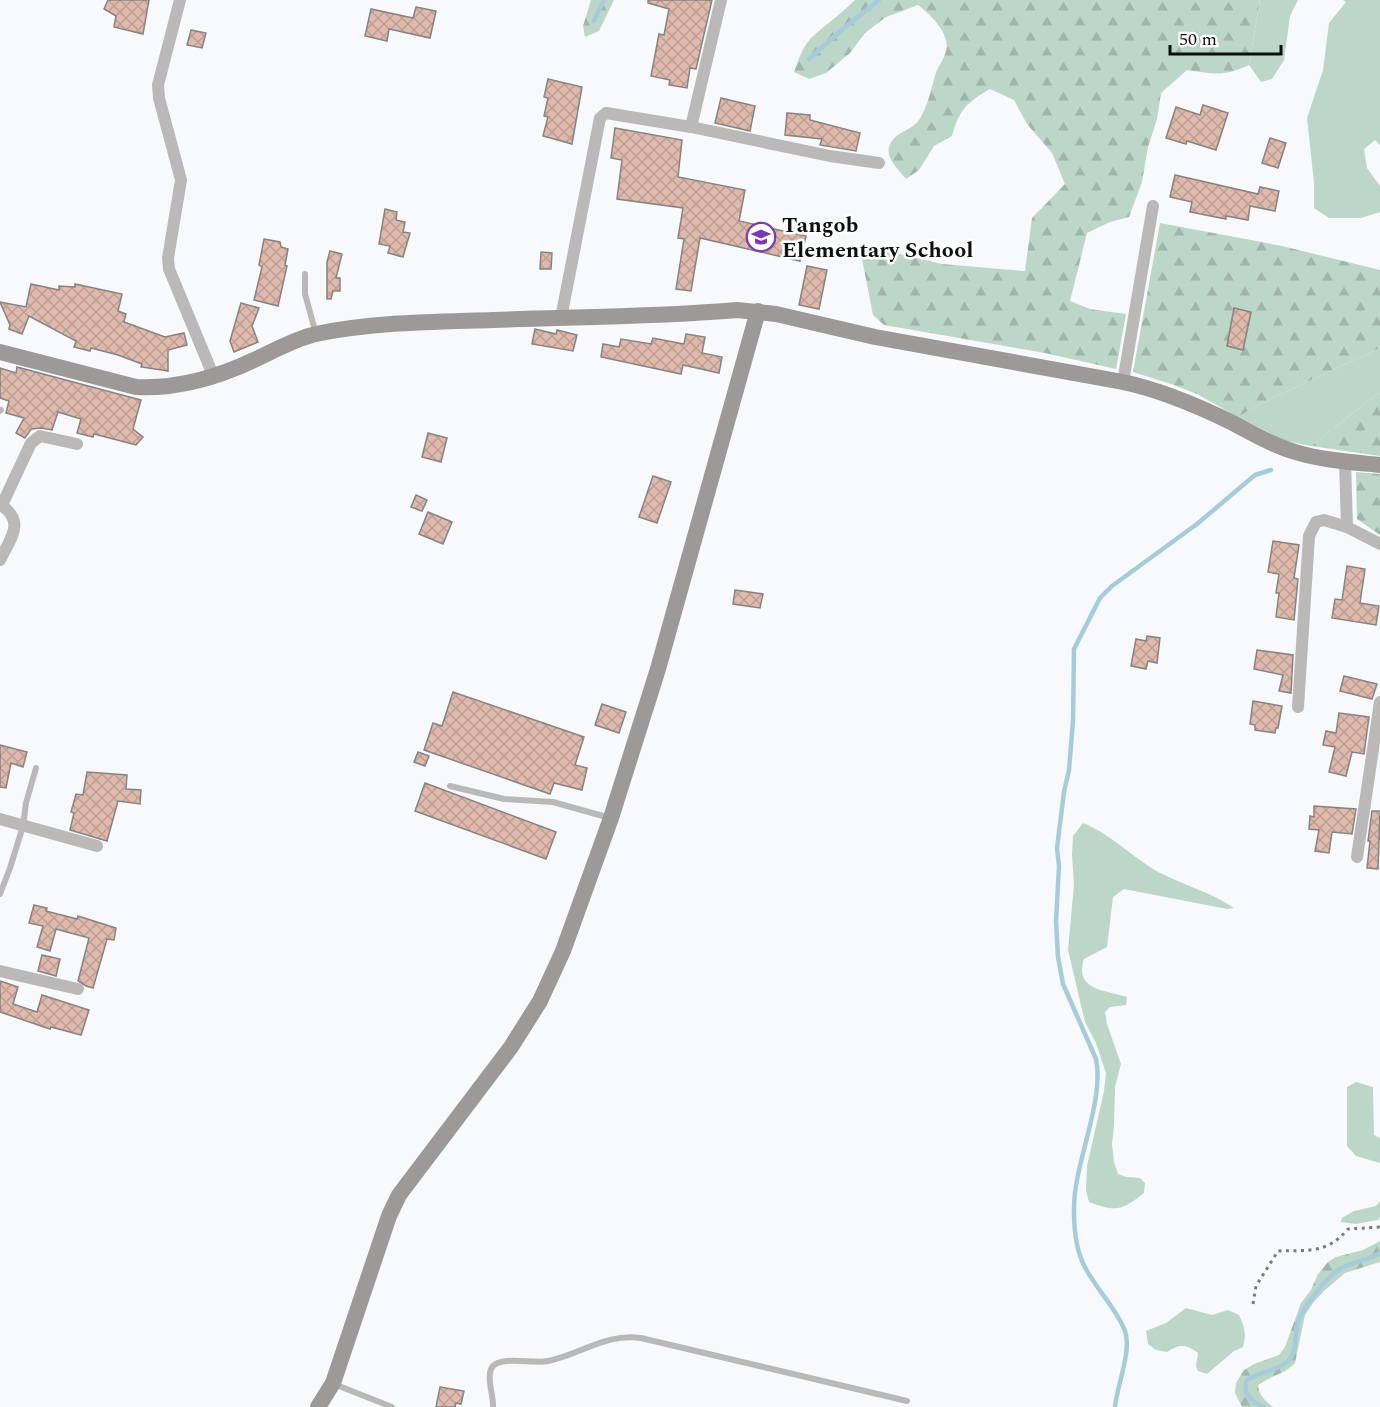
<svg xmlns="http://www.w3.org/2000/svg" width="1380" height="1407" viewBox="0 0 1380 1407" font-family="Spectral,serif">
<defs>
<pattern id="forest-firs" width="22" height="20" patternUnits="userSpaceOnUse" patternTransform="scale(1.5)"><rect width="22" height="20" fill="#bcd6c8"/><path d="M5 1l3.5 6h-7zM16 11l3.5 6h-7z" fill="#a0b6ab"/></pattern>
<pattern id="building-cross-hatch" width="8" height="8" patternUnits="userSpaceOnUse" patternTransform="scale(1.5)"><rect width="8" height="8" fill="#deb9ac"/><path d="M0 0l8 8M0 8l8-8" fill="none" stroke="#bd9e93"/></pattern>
</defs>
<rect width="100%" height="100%" fill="#f7f9fc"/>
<!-- green -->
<g fill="#bcd6c8">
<polygon points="1260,0 1298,0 1290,16 1284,60 1272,79 1261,82 1249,65"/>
<polygon points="1343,0 1380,0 1380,145 1375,140 1364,149 1367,168 1380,186 1380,212 1361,218 1329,218 1314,208 1314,183 1307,118 1323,70 1329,23 1346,2"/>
<polygon points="1380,348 1380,392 1311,446 1286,441 1238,417 1262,403"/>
<path d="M1083,823C1111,834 1132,857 1158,872C1183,885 1211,892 1234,908L1227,909L1124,889L1113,897L1107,947L1084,959C1074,990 1104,990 1127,997L1126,1005L1110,1007L1105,1012L1107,1024L1121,1064L1115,1087L1114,1126L1112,1144L1114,1162L1118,1174L1126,1177L1140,1178L1145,1183L1144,1193C1121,1211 1116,1212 1089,1202L1086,1191L1087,1166L1104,1091L1106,1073L1096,1043L1085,1022L1068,950L1074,885L1072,855L1073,836Z"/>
<polygon points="1356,1082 1373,1087 1374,1135 1380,1138 1380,1163 1356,1156 1347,1146 1347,1087"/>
<polygon points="1380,1201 1380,1217 1378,1220 1356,1224 1341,1222 1342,1218 1354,1211 1376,1206"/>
<path d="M1186,1308L1212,1315L1228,1310L1239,1315C1244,1326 1247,1334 1243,1347L1234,1351L1207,1374L1198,1371L1196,1366L1198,1353C1186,1344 1180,1344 1167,1352L1156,1350L1148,1344L1146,1331L1166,1323Z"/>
</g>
<!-- forest -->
<g fill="url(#forest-firs)">
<polygon points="591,0 614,0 599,31 585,37 583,26"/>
<path d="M855,0H1260L1249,65C1222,77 1216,74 1187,70L1161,93L1157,119L1148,147L1142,182L1129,217L1110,222L1087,233L1070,301L1090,309L1126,314L1116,369L1045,353L884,325L873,315L861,254L866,246L942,264L1025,271L1032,218L1065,184L1052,153L1027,124L1014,100L990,89C967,102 959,110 952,136L934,146L919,170L906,179C900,171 886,159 889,148C892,132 912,131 919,120C927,108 931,90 935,76C937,67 944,60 946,51C951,34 930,14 918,5L886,17L865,33L850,53L826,73L809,79L794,72C798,61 802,48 811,38C825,25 841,14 855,0Z"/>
<polygon points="1160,223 1282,246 1380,270 1380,348 1262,403 1238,417 1197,394 1171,384 1133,372"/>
<polygon points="1380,392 1380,456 1311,446"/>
<polygon points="1356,472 1380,474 1380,535 1357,519"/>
<path d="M1380,1241V1262L1345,1273L1324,1291L1313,1303L1305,1315L1295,1363C1285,1374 1270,1376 1258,1385C1259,1395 1265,1401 1273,1407H1242L1235,1393L1236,1383L1244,1370L1254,1364L1279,1355L1285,1347L1301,1303L1311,1290L1318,1274L1328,1262L1336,1257L1363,1250Z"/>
</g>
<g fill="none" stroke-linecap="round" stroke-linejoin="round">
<!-- stream -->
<g stroke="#a6ccdc" stroke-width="4.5">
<polyline points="594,21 604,0"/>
<polyline points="809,59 843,29 879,0"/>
<path d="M1115,1407C1117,1385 1132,1351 1125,1331C1116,1308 1097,1290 1086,1269C1076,1252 1074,1231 1074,1211C1073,1164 1105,1102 1096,1059L1063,984L1058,957L1056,922L1059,866L1057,848L1064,792L1069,770L1073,721L1074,649L1100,598L1112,586L1197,524L1255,475L1271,470"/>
<path d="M1263,1407C1252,1401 1241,1394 1247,1380C1259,1372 1278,1371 1288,1361C1298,1352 1294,1337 1297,1325C1302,1309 1326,1277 1341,1268C1354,1262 1368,1260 1380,1253"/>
</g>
</g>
<!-- building -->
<g fill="url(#building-cross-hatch)" stroke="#878382" stroke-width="1.5">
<polygon points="108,0 149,0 143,34 114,27 116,16 104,9"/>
<polygon points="648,0 712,0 696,69 690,68 687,88 669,85 670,80 651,76 659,34 664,35 669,9 648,3"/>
<polygon points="416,7 436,11 430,38 389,29 387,41 365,36 371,9 413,18"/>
<polygon points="191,30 206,33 202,48 187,45"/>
<polygon points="548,79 582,87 572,144 543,136 548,117 544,116 548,98 544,97"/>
<polygon points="721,98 755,106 750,131 715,123"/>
<polygon points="1203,105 1228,113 1216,150 1187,141 1186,144 1166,138 1176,107 1200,115"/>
<polygon points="787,113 810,115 810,120 860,133 856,151 820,145 822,139 785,135"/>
<polygon points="615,128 682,140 678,177 745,190 739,221 806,236 800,261 700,238 691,291 676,289 684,239 678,238 683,208 617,199 622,160 611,158"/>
<polygon points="1270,138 1286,143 1278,168 1262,163"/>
<polygon points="1175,175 1258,194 1260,187 1279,191 1275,211 1250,206 1248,220 1226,216 1226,219 1190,212 1192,202 1170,197"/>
<polygon points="385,209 397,212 396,220 405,222 403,232 410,233 403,257 388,253 390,246 379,244"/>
<polygon points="264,239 280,242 281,247 288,249 285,265 287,266 278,306 254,300 262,267 259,265"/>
<polygon points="330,251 342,254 336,278 340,278 340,291 333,291 331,299 327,299 327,262"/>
<polygon points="541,252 552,253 551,269 540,269"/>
<polygon points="807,266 827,270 819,309 799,305"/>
<polygon points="31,284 59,290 59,286 75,287 75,284 122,294 118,311 126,314 124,322 165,337 184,333 187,345 168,350 168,371 162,370 141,367 142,364 118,355 91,348 90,351 74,347 76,341 29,316 22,334 9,329 10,325 0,302 26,307"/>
<polygon points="241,303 259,308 252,326 258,342 234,352 230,341"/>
<polygon points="1234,308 1251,312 1243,350 1227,346"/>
<polygon points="535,329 556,334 557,330 577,335 573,351 532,344"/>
<polygon points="686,334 705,337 702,353 722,357 719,373 683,365 681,374 601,357 603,344 619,347 621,339 651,344 653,338 684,344"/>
<polygon points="17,367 141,400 133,429 143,437 136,445 94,434 93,437 77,433 81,419 58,412 52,430 41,428 31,429 25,438 16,433 24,418 6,413 9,401 0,398 0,368 16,373"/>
<polygon points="428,433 447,438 441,462 422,457"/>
<polygon points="653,476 671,482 657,523 639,517"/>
<polygon points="416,495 427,500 422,511 411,507"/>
<polygon points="428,512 452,522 443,544 419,534"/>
<polygon points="1273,541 1299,545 1294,578 1298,579 1294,620 1276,617 1279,593 1276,593 1279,574 1268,572"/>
<polygon points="1347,566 1365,569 1360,603 1379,606 1376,625 1332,618 1335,599 1342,600"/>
<polygon points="735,590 763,594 760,608 733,604"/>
<polygon points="1147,636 1160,638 1157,663 1148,661 1146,669 1131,666 1136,639 1146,641"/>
<polygon points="1257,650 1293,655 1291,693 1279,691 1283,675 1254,669"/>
<polygon points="1344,676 1377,684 1372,699 1340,691"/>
<polygon points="453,692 584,737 575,765 587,768 582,790 554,783 550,794 424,750 433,723 442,726"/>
<polygon points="1253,701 1282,706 1278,728 1276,728 1275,733 1255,730 1255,725 1250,724"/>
<polygon points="602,704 626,712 619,733 595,725"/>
<polygon points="1339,713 1369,717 1364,754 1352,752 1346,776 1329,772 1335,747 1323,745 1326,731 1336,733"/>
<polygon points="0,745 27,752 23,767 11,763 6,788 0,787"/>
<polygon points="418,752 429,756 425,766 414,762"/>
<polygon points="87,772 127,775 126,789 141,790 140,804 118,801 107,841 70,830 74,813 71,812 76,794 83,795"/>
<polygon points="425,783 556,832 546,859 415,811"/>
<polygon points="1314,806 1356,809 1352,834 1332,832 1329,853 1315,851 1319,830 1309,829 1310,816 1314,817"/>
<polygon points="1372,811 1380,811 1378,869 1367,868 1370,841 1368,841"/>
<polygon points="34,905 47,908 46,911 77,919 78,916 116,928 114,940 107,939 93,988 86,986 78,981 89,938 56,929 50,951 37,947 43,926 29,923"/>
<polygon points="42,955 60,959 56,976 38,971"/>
<polygon points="0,981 18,987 13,1004 37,1012 42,995 89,1010 81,1035 51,1027 50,1029 0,1012"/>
<polygon points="440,1387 464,1391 461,1404 456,1403 455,1407 436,1407"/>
</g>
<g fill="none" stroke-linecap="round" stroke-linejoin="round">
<!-- path -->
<path stroke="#77797b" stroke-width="3" stroke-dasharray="3 4.5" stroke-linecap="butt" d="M1253,1304L1256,1286L1278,1251C1308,1250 1327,1254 1348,1229L1380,1227"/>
<!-- lane -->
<g stroke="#bab9b8" stroke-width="6">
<polyline points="305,274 305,294 316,334"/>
<polyline points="0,411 1,410"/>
<polyline points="450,786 504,799 553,802 610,818"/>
<polyline points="0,894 10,868 23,826 26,803 36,768"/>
<polyline points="334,1384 392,1407"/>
<path d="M493,1407C494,1396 485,1375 493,1366C502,1356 535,1364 548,1361C581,1354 606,1333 641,1338L907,1401"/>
</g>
<!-- street -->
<g stroke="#bab9b8" stroke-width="12">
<polyline points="180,0 158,85 159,98 181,180 168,258 169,269 213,375"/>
<polyline points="691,127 721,0"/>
<polyline points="561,318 600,118 606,113 691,127 830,156 879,163"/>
<polyline points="1123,382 1153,206"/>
<polyline points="1345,461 1347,527 1380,544"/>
<path d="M0,504C26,522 11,537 0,560"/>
<polyline points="2,505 31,443 40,436 77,444"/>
<polyline points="1298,707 1309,536 1316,522 1324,520 1347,527"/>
<polyline points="0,819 97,846"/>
<polyline points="1357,857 1380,702"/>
<polyline points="0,971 78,989"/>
</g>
<!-- secondary -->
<g stroke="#9c9998" stroke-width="16">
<path d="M0,352L136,387C178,389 216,378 254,360C274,351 294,339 316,334C374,322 434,322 493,320C574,317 656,317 737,310L776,314L875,337L1123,382C1161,390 1196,405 1231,422C1250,432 1268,443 1289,450C1318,460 1350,462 1380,465"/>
<polyline points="318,1407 333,1383 389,1216 399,1195 511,1047 540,1001 563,951 611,818 658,669 758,311"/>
</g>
</g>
<!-- icons -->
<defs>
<g id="school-ring" transform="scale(1.5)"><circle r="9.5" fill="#fff" stroke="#7a3bb0" stroke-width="1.5"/><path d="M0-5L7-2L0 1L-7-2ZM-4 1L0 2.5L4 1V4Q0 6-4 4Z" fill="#7a3bb0"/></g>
</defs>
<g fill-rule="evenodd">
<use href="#school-ring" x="761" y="237"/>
</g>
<g text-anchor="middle" stroke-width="5" stroke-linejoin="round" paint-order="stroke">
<!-- poi labels -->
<g font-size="22" font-weight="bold" fill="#0e0f10" stroke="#fff" text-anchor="start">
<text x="782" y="232">Tangob<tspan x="782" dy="25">Elementary School</tspan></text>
</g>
</g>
<!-- scale -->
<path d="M1170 45v9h111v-9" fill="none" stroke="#0e0f10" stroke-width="3"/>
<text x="1179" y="45" font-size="18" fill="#0e0f10" stroke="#ffffff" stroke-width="4.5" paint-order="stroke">50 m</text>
</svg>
